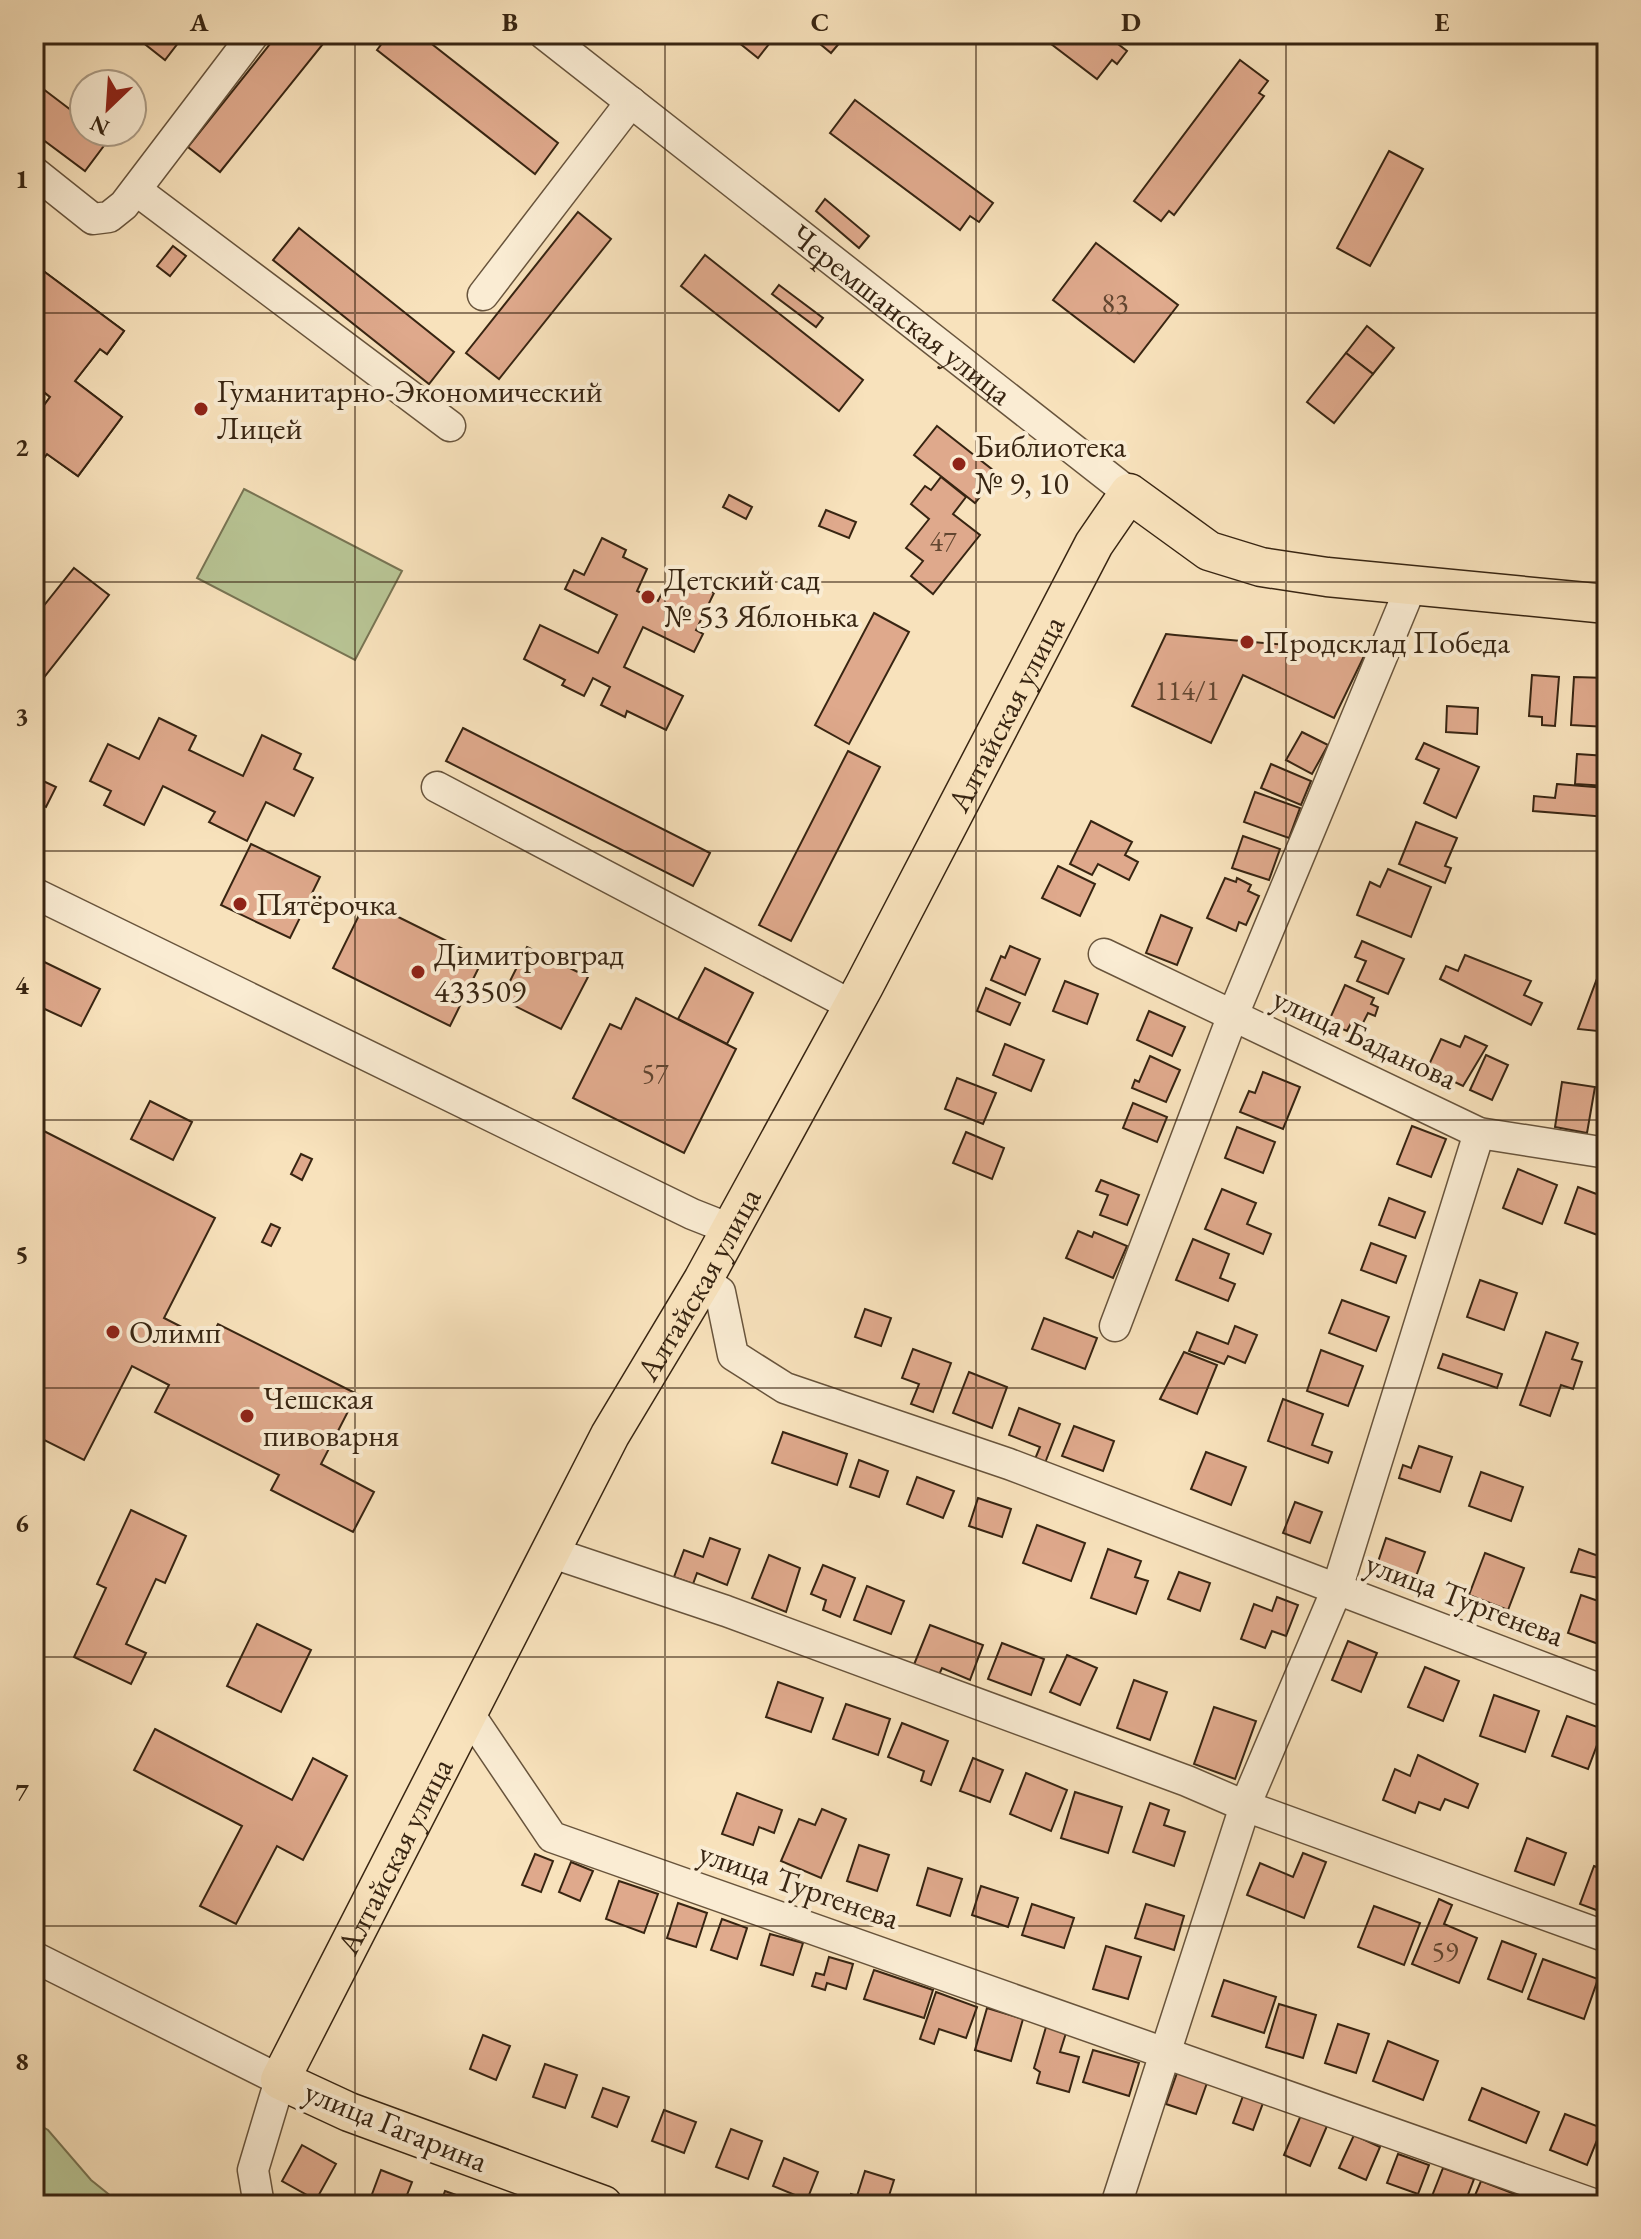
<svg xmlns="http://www.w3.org/2000/svg" width="1641" height="2239" viewBox="0 0 1641 2239" font-family="'EB Garamond',serif">
<rect width="100%" height="100%" fill="#f8e2bc"/>
<filter id="stains"><feTurbulence type="fractalNoise" baseFrequency=".0025" numOctaves="4"/><feColorMatrix values="0 0 0 0 .2 0 0 0 0 .09 0 0 0 0 .02 0 0 0 .5 -.17"/></filter>
<radialGradient id="worn" r=".72"><stop offset=".6" stop-color="#630" stop-opacity="0"/><stop offset="1" stop-color="#630" stop-opacity=".3"/></radialGradient>
<!-- green -->
<g fill="#b8c494" stroke="#787453" stroke-width="2">
<polygon points="244,489 402,571 355,660 197,578"/>
<polygon points="34,2122 48,2130 91,2180 122,2205 34,2205"/>
</g>
<!-- building -->
<g fill="#dfa98c" stroke="#382512" stroke-width="2">
<polygon points="132,34 185,34 165,60"/>
<polygon points="278,34 331,34 220,172 188,147"/>
<polygon points="389,34 419,34 558,143 535,174 377,50"/>
<polygon points="728,34 777,34 758,58"/>
<polygon points="808,34 847,34 831,53"/>
<polygon points="1038,34 1105,34 1127,51 1117,64 1112,60 1097,79"/>
<polygon points="1240,60 1268,81 1259,93 1264,96 1174,215 1169,211 1161,221 1134,201"/>
<polygon points="34,82 84,120 84,132 100,132 109,139 85,171 34,133"/>
<polygon points="855,100 993,203 979,222 970,216 960,230 830,133"/>
<polygon points="1389,151 1423,169 1370,266 1337,248"/>
<polygon points="825,199 869,236 859,248 816,211"/>
<polygon points="578,212 611,239 499,379 466,353"/>
<polygon points="299,228 454,352 429,384 273,260"/>
<polygon points="1096,243 1178,305 1134,362 1053,300"/>
<polygon points="173,246 186,256 170,276 157,266"/>
<polygon points="705,255 863,380 839,411 681,286"/>
<polygon points="34,264 124,331 107,354 100,349 75,381 122,417 78,476 47,454 34,471 34,419 50,397 34,384 34,346 38,341 43,345 63,320 34,298"/>
<polygon points="34,264 124,331 107,354 100,349 75,381 122,417 78,476 47,454 34,471 34,419 50,397 34,384"/>
<polygon points="779,285 823,318 816,327 772,294"/>
<polygon points="1367,326 1394,348 1373,374 1346,353"/>
<polygon points="1346,353 1373,374 1334,423 1307,402"/>
<polygon points="937,426 998,474 975,503 914,455"/>
<polygon points="941,477 966,497 953,514 980,535 933,594 911,576 923,561 906,548 929,519 911,504 925,486 931,490"/>
<polygon points="729,495 752,507 746,519 723,507"/>
<polygon points="826,510 856,522 849,538 819,526"/>
<polygon points="602,538 626,550 623,557 647,569 637,591 658,601 669,579 694,591 697,584 714,593 696,630 703,634 694,652 643,627 624,667 683,696 666,730 627,711 625,717 601,705 610,687 593,678 584,696 562,685 565,680 524,659 540,625 598,653 617,615 565,589 574,570 584,575"/>
<polygon points="74,568 109,595 34,690 34,618"/>
<polygon points="874,613 909,632 849,744 815,725"/>
<polygon points="1166,634 1175,635 1366,652 1334,718 1243,675 1211,743 1132,706"/>
<polygon points="1532,675 1559,677 1555,726 1542,725 1542,717 1529,716"/>
<polygon points="1574,677 1607,678 1607,727 1571,725"/>
<polygon points="1447,706 1478,708 1477,734 1446,732"/>
<polygon points="159,718 196,736 189,750 243,776 262,735 301,754 294,769 313,778 294,816 266,802 247,841 209,822 215,812 163,786 144,825 104,805 111,791 90,781 108,744 139,759"/>
<polygon points="463,728 710,853 693,886 446,761"/>
<polygon points="1302,732 1328,745 1312,774 1286,760"/>
<polygon points="1424,743 1479,767 1456,818 1424,803 1439,769 1416,759"/>
<polygon points="848,751 880,767 791,941 759,925"/>
<polygon points="1577,754 1607,756 1607,786 1575,784"/>
<polygon points="1271,764 1311,781 1301,805 1261,788"/>
<polygon points="41,780 56,787 46,807 34,801"/>
<polygon points="1557,784 1607,788 1607,817 1533,811 1534,796 1555,798"/>
<polygon points="1255,792 1300,808 1289,838 1244,822"/>
<polygon points="1091,821 1132,842 1125,855 1138,862 1129,880 1098,864 1092,875 1070,864"/>
<polygon points="1416,822 1457,838 1445,866 1451,868 1445,883 1399,864"/>
<polygon points="1243,836 1280,849 1269,880 1232,868"/>
<polygon points="251,844 320,877 290,938 221,905"/>
<polygon points="1058,866 1095,884 1080,916 1042,898"/>
<polygon points="1388,869 1431,887 1411,937 1357,915 1370,882 1380,887"/>
<polygon points="1225,878 1236,882 1237,878 1251,885 1248,891 1259,896 1246,925 1239,922 1236,931 1207,918"/>
<polygon points="366,901 483,959 450,1026 333,968"/>
<polygon points="1161,915 1192,928 1177,965 1146,953"/>
<polygon points="1362,941 1404,959 1388,994 1357,981 1366,961 1355,957"/>
<polygon points="1010,946 1040,959 1025,995 991,980 1001,956 1005,958"/>
<polygon points="527,947 588,977 561,1029 501,999"/>
<polygon points="1465,955 1531,981 1524,995 1542,1003 1531,1025 1440,979 1446,966 1458,971"/>
<polygon points="34,957 100,989 81,1026 34,1004"/>
<polygon points="705,968 753,993 727,1044 678,1019"/>
<polygon points="1601,968 1607,971 1607,1032 1578,1029"/>
<polygon points="1065,981 1098,994 1087,1024 1053,1011"/>
<polygon points="1345,985 1374,998 1371,1004 1378,1007 1375,1016 1368,1013 1361,1027 1351,1023 1347,1031 1328,1023"/>
<polygon points="986,988 1020,1003 1010,1025 977,1011"/>
<polygon points="636,998 736,1049 684,1153 573,1098 610,1024 621,1029"/>
<polygon points="1149,1011 1185,1027 1172,1056 1137,1040"/>
<polygon points="1465,1036 1487,1046 1463,1086 1427,1069 1441,1039 1460,1047"/>
<polygon points="1005,1044 1044,1060 1031,1091 993,1075"/>
<polygon points="1486,1055 1508,1065 1492,1100 1470,1090"/>
<polygon points="1150,1056 1180,1070 1166,1102 1132,1088 1135,1080 1139,1082"/>
<polygon points="1263,1072 1300,1087 1283,1129 1240,1112 1249,1091 1255,1093"/>
<polygon points="957,1078 996,1093 983,1124 945,1109"/>
<polygon points="1562,1082 1595,1087 1587,1133 1555,1127"/>
<polygon points="150,1101 192,1122 173,1160 131,1139"/>
<polygon points="1133,1103 1167,1117 1157,1142 1123,1128"/>
<polygon points="34,1126 215,1218 164,1318 209,1341 218,1324 357,1394 321,1464 374,1492 353,1532 271,1490 279,1475 155,1412 169,1385 132,1366 84,1460 34,1435"/>
<polygon points="1412,1126 1446,1139 1431,1177 1397,1164"/>
<polygon points="1237,1127 1275,1142 1263,1173 1225,1158"/>
<polygon points="966,1132 1004,1148 992,1179 953,1163"/>
<polygon points="301,1154 312,1159 302,1180 291,1174"/>
<polygon points="1518,1169 1557,1185 1542,1224 1503,1208"/>
<polygon points="1101,1180 1139,1195 1127,1225 1100,1215 1108,1195 1096,1191"/>
<polygon points="1578,1187 1607,1198 1603,1237 1565,1223"/>
<polygon points="1222,1189 1256,1203 1247,1224 1271,1234 1263,1254 1205,1229"/>
<polygon points="1389,1198 1425,1212 1415,1238 1379,1225"/>
<polygon points="271,1224 280,1228 271,1246 262,1242"/>
<polygon points="1078,1231 1092,1237 1094,1232 1127,1246 1113,1278 1066,1258"/>
<polygon points="1193,1239 1229,1254 1220,1278 1235,1284 1228,1301 1176,1280"/>
<polygon points="1371,1243 1406,1256 1396,1283 1361,1270"/>
<polygon points="1480,1280 1517,1293 1504,1330 1467,1317"/>
<polygon points="1342,1300 1389,1317 1376,1351 1329,1333"/>
<polygon points="865,1309 891,1318 881,1346 855,1337"/>
<polygon points="1044,1318 1097,1338 1085,1369 1032,1349"/>
<polygon points="1235,1326 1257,1335 1245,1363 1228,1356 1224,1364 1189,1351 1197,1332 1228,1344"/>
<polygon points="1546,1332 1578,1343 1572,1359 1582,1362 1573,1389 1561,1385 1550,1416 1520,1405"/>
<polygon points="913,1349 951,1363 933,1412 911,1404 919,1384 902,1378"/>
<polygon points="1321,1350 1363,1366 1348,1406 1307,1391"/>
<polygon points="1184,1352 1217,1365 1197,1414 1160,1399"/>
<polygon points="1443,1354 1502,1374 1497,1388 1438,1368"/>
<polygon points="969,1372 1007,1387 992,1428 953,1413"/>
<polygon points="1283,1399 1323,1414 1312,1445 1332,1452 1328,1463 1268,1441"/>
<polygon points="1019,1408 1060,1424 1045,1463 1035,1459 1040,1447 1009,1435"/>
<polygon points="1074,1426 1114,1441 1103,1471 1062,1456"/>
<polygon points="783,1432 847,1454 837,1485 772,1463"/>
<polygon points="1419,1446 1452,1457 1440,1492 1399,1478 1403,1465 1411,1468"/>
<polygon points="1206,1452 1246,1467 1231,1505 1191,1489"/>
<polygon points="859,1460 888,1471 879,1497 850,1487"/>
<polygon points="1481,1472 1523,1487 1511,1521 1469,1506"/>
<polygon points="917,1477 954,1491 943,1518 907,1504"/>
<polygon points="978,1498 1011,1509 1002,1537 969,1526"/>
<polygon points="1295,1502 1322,1512 1310,1543 1283,1533"/>
<polygon points="131,1510 186,1536 165,1583 156,1579 126,1644 146,1653 131,1684 74,1657 106,1588 97,1584"/>
<polygon points="1037,1525 1085,1543 1071,1581 1023,1563"/>
<polygon points="710,1538 740,1549 727,1585 697,1573 693,1584 674,1577 684,1550 703,1557"/>
<polygon points="1386,1538 1425,1552 1415,1579 1377,1565"/>
<polygon points="1108,1549 1141,1561 1135,1577 1148,1581 1136,1614 1091,1598"/>
<polygon points="1579,1549 1607,1559 1607,1580 1571,1572"/>
<polygon points="1485,1553 1524,1568 1508,1610 1469,1595"/>
<polygon points="769,1555 800,1568 786,1612 752,1598"/>
<polygon points="823,1565 855,1578 840,1617 823,1610 826,1600 811,1594"/>
<polygon points="1179,1572 1210,1583 1200,1611 1168,1599"/>
<polygon points="867,1586 904,1601 891,1634 854,1620"/>
<polygon points="1581,1595 1607,1604 1604,1646 1568,1633"/>
<polygon points="1277,1597 1298,1605 1286,1636 1272,1631 1265,1648 1241,1639 1254,1604 1272,1611"/>
<polygon points="257,1624 311,1650 281,1712 227,1686"/>
<polygon points="930,1625 983,1645 970,1680 942,1668 938,1677 913,1667"/>
<polygon points="1348,1641 1377,1653 1361,1692 1332,1680"/>
<polygon points="1002,1643 1044,1659 1031,1695 988,1679"/>
<polygon points="1067,1655 1097,1668 1080,1705 1050,1692"/>
<polygon points="1425,1667 1459,1681 1443,1721 1408,1707"/>
<polygon points="1134,1680 1167,1692 1150,1740 1117,1728"/>
<polygon points="778,1682 823,1698 811,1732 766,1717"/>
<polygon points="1494,1695 1539,1711 1525,1752 1480,1736"/>
<polygon points="846,1704 890,1719 878,1755 833,1739"/>
<polygon points="1214,1707 1256,1721 1235,1779 1194,1764"/>
<polygon points="1567,1716 1603,1729 1588,1769 1552,1756"/>
<polygon points="902,1723 948,1741 931,1785 921,1781 924,1771 888,1757"/>
<polygon points="155,1729 292,1800 313,1758 347,1776 303,1860 277,1846 236,1924 200,1906 242,1826 134,1770"/>
<polygon points="1418,1755 1478,1784 1468,1808 1445,1799 1440,1810 1419,1802 1415,1813 1383,1800 1395,1769 1410,1776"/>
<polygon points="973,1758 1003,1770 990,1802 960,1791"/>
<polygon points="1026,1773 1067,1790 1051,1831 1010,1814"/>
<polygon points="1075,1792 1122,1807 1108,1853 1061,1838"/>
<polygon points="737,1793 782,1810 774,1833 759,1827 753,1845 722,1834"/>
<polygon points="1150,1803 1169,1810 1164,1825 1185,1832 1174,1866 1133,1852"/>
<polygon points="822,1809 846,1819 821,1878 781,1861 799,1819 815,1825"/>
<polygon points="1527,1838 1566,1853 1554,1885 1515,1871"/>
<polygon points="859,1845 889,1855 877,1891 847,1881"/>
<polygon points="1303,1853 1326,1862 1304,1918 1247,1895 1260,1863 1293,1877"/>
<polygon points="535,1854 553,1861 541,1892 522,1885"/>
<polygon points="571,1862 593,1871 580,1901 559,1892"/>
<polygon points="1594,1866 1607,1871 1607,1914 1580,1904"/>
<polygon points="928,1868 962,1879 950,1916 917,1905"/>
<polygon points="619,1881 658,1894 644,1933 606,1919"/>
<polygon points="981,1886 1018,1898 1008,1927 972,1915"/>
<polygon points="1439,1899 1452,1905 1444,1924 1477,1938 1459,1983 1412,1964"/>
<polygon points="678,1903 707,1913 696,1947 667,1938"/>
<polygon points="1032,1904 1074,1918 1064,1948 1022,1935"/>
<polygon points="1146,1904 1184,1916 1174,1950 1135,1938"/>
<polygon points="1374,1906 1420,1923 1404,1965 1358,1947"/>
<polygon points="722,1919 747,1928 737,1959 711,1950"/>
<polygon points="770,1934 803,1943 793,1975 761,1965"/>
<polygon points="1502,1941 1536,1954 1522,1992 1488,1979"/>
<polygon points="1106,1946 1141,1957 1128,1999 1093,1989"/>
<polygon points="829,1957 853,1964 846,1989 827,1983 825,1990 812,1986 816,1973 824,1975"/>
<polygon points="1543,1959 1598,1979 1584,2019 1528,1999"/>
<polygon points="874,1970 933,1990 924,2018 864,1999"/>
<polygon points="1224,1980 1276,1997 1264,2033 1212,2016"/>
<polygon points="936,1992 977,2007 966,2038 939,2029 934,2044 920,2039"/>
<polygon points="1279,2004 1316,2015 1303,2058 1266,2047"/>
<polygon points="987,2008 1023,2019 1011,2061 975,2050"/>
<polygon points="1338,2024 1369,2034 1356,2073 1325,2063"/>
<polygon points="1046,2027 1066,2033 1060,2052 1079,2057 1069,2092 1037,2083 1040,2072 1034,2068"/>
<polygon points="483,2035 510,2046 496,2080 470,2069"/>
<polygon points="1388,2041 1438,2061 1423,2100 1373,2081"/>
<polygon points="1093,2050 1139,2063 1129,2096 1083,2082"/>
<polygon points="545,2064 577,2075 565,2108 533,2097"/>
<polygon points="1177,2073 1207,2083 1196,2114 1166,2104"/>
<polygon points="603,2088 629,2097 617,2127 592,2117"/>
<polygon points="1482,2088 1539,2112 1526,2143 1469,2120"/>
<polygon points="1243,2096 1263,2103 1253,2130 1233,2123"/>
<polygon points="664,2110 696,2122 684,2153 652,2141"/>
<polygon points="1565,2114 1602,2128 1587,2165 1550,2150"/>
<polygon points="1301,2115 1327,2126 1310,2166 1284,2155"/>
<polygon points="731,2129 762,2141 748,2179 716,2167"/>
<polygon points="1354,2135 1380,2147 1366,2180 1339,2168"/>
<polygon points="302,2145 336,2164 316,2200 282,2181"/>
<polygon points="1398,2154 1429,2165 1418,2194 1387,2183"/>
<polygon points="784,2158 818,2172 807,2200 773,2186"/>
<polygon points="1443,2168 1474,2179 1464,2205 1432,2196"/>
<polygon points="381,2170 412,2182 403,2205 368,2205"/>
<polygon points="865,2171 894,2180 886,2205 848,2205 851,2194 857,2196"/>
<polygon points="1481,2181 1520,2196 1517,2205 1471,2205"/>
<polygon points="445,2191 484,2205 440,2205"/>
</g>
<g fill="none" stroke-linecap="round" stroke-linejoin="round">
<!-- minor casing -->
<g stroke="#68543c" stroke-width="33">
<g id="minor">
<path id="s1" d="M544,34L1129,493"/>
<polyline points="34,172 93,219 109,217 124,205 254,34"/>
<polyline points="136,190 450,426"/>
<polyline points="483,295 631,102"/>
<polyline points="437,787 851,1005"/>
<polyline points="34,893 692,1214 730,1229"/>
<polyline points="1104,954 1479,1133 1607,1153"/>
<polyline points="703,1280 720,1292 733,1355 785,1388 1009,1464 1607,1692"/>
<polyline points="1115,1326 1233,1015 1412,584"/>
<polyline points="550,1552 726,1611 1187,1781 1245,1806 1607,1937"/>
<polyline points="467,1711 552,1837 1596,2205"/>
<polyline points="34,1957 280,2080 253,2170 259,2205"/>
<polyline points="1116,2205 1245,1806 1337,1589 1479,1133"/>
</g>
</g>
<!-- major casing -->
<g stroke="#382512" stroke-width="41">
<g id="major">
<path id="s2" d="M603,2205L349,2112L280,2080L610,1435L703,1280L864,986L1094,544L1129,493L1209,551L1261,567L1327,577L1607,604"/>
</g>
</g>
<!-- minor -->
<use href="#minor" stroke="#faecd3" stroke-width="30"/>
<!-- major -->
<use href="#major" stroke="#f8e2bc" stroke-width="38"/>
</g>
<!-- grid -->
<path fill="none" stroke="#382512" stroke-width="2" stroke-opacity="0.55" d="M355,34V2205M665,34V2205M976,34V2205M1286,34V2205M34,313H1607M34,582H1607M34,851H1607M34,1120H1607M34,1388H1607M34,1657H1607M34,1926H1607"/>
<!-- markers -->
<g fill="#8f2418" stroke="#faecd3" stroke-width="3">
<circle cx="201" cy="409" r="8"/>
<circle cx="959" cy="464" r="8"/>
<circle cx="648" cy="597" r="8"/>
<circle cx="1247" cy="642" r="8"/>
<circle cx="240" cy="904" r="8"/>
<circle cx="418" cy="972" r="8"/>
<circle cx="113" cy="1332" r="8"/>
<circle cx="247" cy="1416" r="8"/>
</g>
<g text-anchor="middle" stroke-width="8" stroke-linejoin="round" paint-order="stroke">
<!-- number labels -->
<g font-size="28" fill="#624630">
<text x="1115" y="313">83</text>
<text x="943" y="551">47</text>
<text x="1187" y="700">114/1</text>
<text x="655" y="1083">57</text>
<text x="1445" y="1961">59</text>
</g>
<!-- street labels -->
<g font-size="32" fill="#382512" stroke="#faecd3">
<text dy="11" stroke="none"><textPath href="#s1" startOffset="454">Черемшанская улица</textPath></text>
<text dy="11" stroke="none"><textPath href="#s2" startOffset="1894">Алтайская улица</textPath></text>
<text transform="translate(1365 1038) rotate(25)" y="11">улица Баданова</text>
<text dy="11" stroke="none"><textPath href="#s2" startOffset="1246">Алтайская улица</textPath></text>
<text transform="translate(1465 1599) rotate(21)" y="11">улица Тургенева</text>
<text dy="11" stroke="none"><textPath href="#s2" startOffset="598">Алтайская улица</textPath></text>
<text transform="translate(799 1885) rotate(19)" y="11">улица Тургенева</text>
<text transform="translate(396 2126) rotate(22)" y="11">улица Гагарина</text>
</g>
<!-- poi labels -->
<g font-size="32" fill="#382512" stroke="#faecd3" text-anchor="start">
<text x="217" y="402">Гуманитарно-Экономический<tspan x="217" dy="37">Лицей</tspan></text>
<text x="975" y="457">Библиотека<tspan x="975" dy="37">№ 9, 10</tspan></text>
<text x="664" y="590">Детский сад<tspan x="664" dy="37">№ 53 Яблонька</tspan></text>
<text x="1263" y="653">Продсклад Победа</text>
<text x="256" y="915">Пятёрочка</text>
<text x="434" y="965">Димитровград<tspan x="434" dy="37">433509</tspan></text>
<text x="129" y="1343">Олимп</text>
<text x="263" y="1409">Чешская<tspan x="263" dy="37">пивоварня</tspan></text>
</g>
</g>
<!-- margin -->
<rect width="1641" height="2239" fill="none" stroke="#f8e2bc" stroke-width="88"/>
<!-- north arrow -->
<g transform="translate(108 108) rotate(205)"><circle r="38" fill="#faecd3" stroke="#ac9c86" stroke-width="2"/>
<path d="M0-6L14 30L0 20L-14 30Z" fill="#8f2418"/>
<text y="-12" font-size="22" font-weight="bold" text-anchor="middle" fill="#382512">N</text>
</g>
<rect x="44" y="44" width="1553" height="2151" fill="none" stroke="#382512" stroke-width="3"/>
<g font-size="26" text-anchor="middle" font-weight="bold" fill="#382512">
<text x="199" y="31">A</text>
<text x="510" y="31">B</text>
<text x="820" y="31">C</text>
<text x="1131" y="31">D</text>
<text x="1442" y="31">E</text>
<text x="22" y="188">1</text>
<text x="22" y="456">2</text>
<text x="22" y="725">3</text>
<text x="22" y="994">4</text>
<text x="22" y="1263">5</text>
<text x="22" y="1532">6</text>
<text x="22" y="1801">7</text>
<text x="22" y="2070">8</text>
</g>
<rect width="100%" height="100%" filter="url(#stains)"/>
<rect width="100%" height="100%" fill="url(#worn)"/>
</svg>
